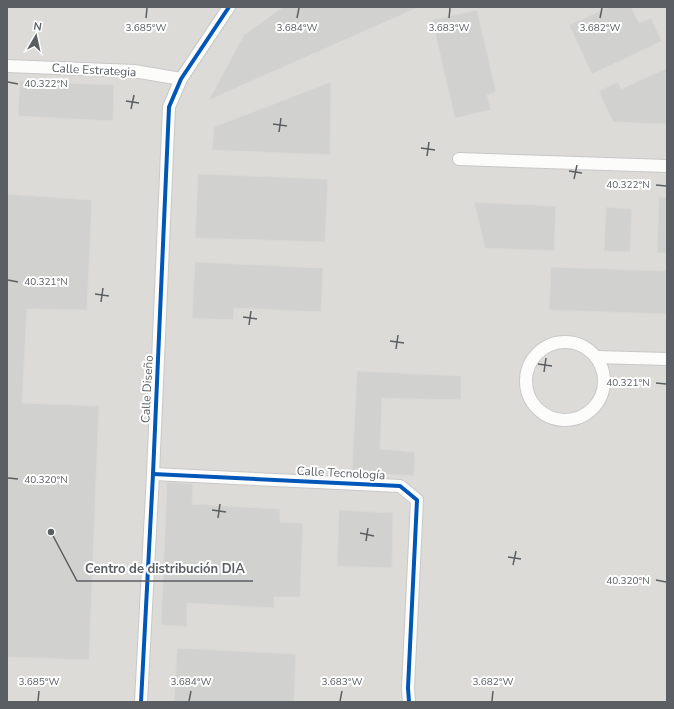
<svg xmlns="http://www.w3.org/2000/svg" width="674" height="709" viewBox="0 0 674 709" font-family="'Nunito Sans',sans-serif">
<rect width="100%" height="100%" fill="#ebeae6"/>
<!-- industrial -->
<rect fill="#dcdbd7" x="7" y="7" width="660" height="695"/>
<!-- building -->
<g fill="#d1d1cf" stroke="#dad9d5">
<polygon points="283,7 419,7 209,100 244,35"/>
<polygon points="609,7 631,7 639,23 651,18 662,41 592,74 569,25"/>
<polygon points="477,10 496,92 487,95 491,110 455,118 432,20"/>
<polygon points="667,68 667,124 613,122 599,91 618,82 621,89"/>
<polygon points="20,81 114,85 113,121 18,116"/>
<polygon points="331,82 330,155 212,150 214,127"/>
<polygon points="198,174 328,179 325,242 195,238"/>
<polygon points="7,194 92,200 87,310 27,309 22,403 99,406 89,660 7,657"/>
<polygon points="659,197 667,198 667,253 657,253"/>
<polygon points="474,202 556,206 554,251 485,248"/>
<polygon points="606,207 632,209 630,252 604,251"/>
<polygon points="195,262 323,268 321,312 234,308 233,320 192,318"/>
<polygon points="551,267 667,271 667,314 549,310"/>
<polygon points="357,371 461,376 461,400 382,398 380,449 415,452 414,476 352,472"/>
<polygon points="167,482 193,484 192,504 280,509 280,522 303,523 300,597 274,597 274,608 187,603 187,627 161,625"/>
<polygon points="339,510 393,513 392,568 337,566"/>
<polygon points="177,648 296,654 294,702 174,702"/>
</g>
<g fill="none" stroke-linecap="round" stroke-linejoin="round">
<!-- minor casing -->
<g stroke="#c8c8c8" stroke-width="14">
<g id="minor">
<polyline points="7,66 134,71 181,79"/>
<polyline points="459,159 667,166"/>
<circle cx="565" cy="381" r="39"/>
<polyline points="596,357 667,359"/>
<polyline points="153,474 400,486 417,500 408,688 409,702"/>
<polyline points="141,702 153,474 169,107 181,79 229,7"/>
</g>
</g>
<!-- minor -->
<use href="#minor" stroke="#fcfcfb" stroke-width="12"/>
<!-- cycleway casing -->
<g stroke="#fff" stroke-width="6">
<g id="cycleway">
<polyline points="153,474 400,486 417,500 408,688 409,702"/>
<polyline points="141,702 153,474 169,107 181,79 229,7"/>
</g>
</g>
<!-- cycleway -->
<use href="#cycleway" stroke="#0057b8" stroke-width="4"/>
</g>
<!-- ticks -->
<path fill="none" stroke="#5b5f63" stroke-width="1.5" d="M146,18L147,8M297,18L299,8M449,18L450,8M600,18L602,8M8,82L18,84M126,101L139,103M131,109L134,95M273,124L287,126M279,132L281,118M421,148L435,150M427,156L429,142M569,171L582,173M574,179L577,165M656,185L666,186M8,280L18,282M95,294L109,296M101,302L103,288M243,317L257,319M249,325L251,311M390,341L404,343M396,349L398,335M538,364L552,366M544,372L546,358M656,383L666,384M8,478L18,479M212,510L226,512M218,518L220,504M360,533L374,536M366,541L368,528M508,557L521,559M513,565L516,551M656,580L666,582M38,701L39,691M189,701L191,691M340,701L342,691M492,701L493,691"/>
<g text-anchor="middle" stroke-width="4" stroke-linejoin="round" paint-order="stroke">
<!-- street labels -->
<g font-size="12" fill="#5b5f63" stroke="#fff">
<text transform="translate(94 70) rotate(3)" y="4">Calle Estrategia</text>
<text transform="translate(147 389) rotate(-87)" y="4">Calle Diseño</text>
<text transform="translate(341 473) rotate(3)" y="4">Calle Tecnología</text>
</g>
</g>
<g font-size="10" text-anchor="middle" fill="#5b5f63" stroke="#fff" stroke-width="4" stroke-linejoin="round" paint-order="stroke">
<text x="146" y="31">3.685°W</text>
<text x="297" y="31">3.684°W</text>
<text x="449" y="31">3.683°W</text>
<text x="600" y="31">3.682°W</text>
<text x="46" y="87">40.322°N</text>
<text x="628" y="188">40.322°N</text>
<text x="46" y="285">40.321°N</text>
<text x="628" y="386">40.321°N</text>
<text x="46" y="483">40.320°N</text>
<text x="628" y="584">40.320°N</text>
<text x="39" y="685">3.685°W</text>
<text x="191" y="685">3.684°W</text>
<text x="342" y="685">3.683°W</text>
<text x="493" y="685">3.682°W</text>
</g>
<!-- callouts -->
<path fill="none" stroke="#5b5f63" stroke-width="1.5" d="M51 532L77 581H253"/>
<circle fill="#5b5f63" stroke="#fff" stroke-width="1.5" cx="51" cy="532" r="4"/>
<g font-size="13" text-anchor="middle" font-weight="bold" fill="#5b5f63" stroke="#fff" stroke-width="4" stroke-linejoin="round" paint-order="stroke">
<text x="165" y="573">Centro de distribución DIA</text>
</g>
<!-- border -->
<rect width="674" height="709" fill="none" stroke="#5b5f63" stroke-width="16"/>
<!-- north arrow -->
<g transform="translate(36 36) rotate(9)" stroke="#ffffff" stroke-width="3" paint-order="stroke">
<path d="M0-3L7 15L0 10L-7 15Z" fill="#5b5f63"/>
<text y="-6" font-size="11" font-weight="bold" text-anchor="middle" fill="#5b5f63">N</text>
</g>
</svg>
